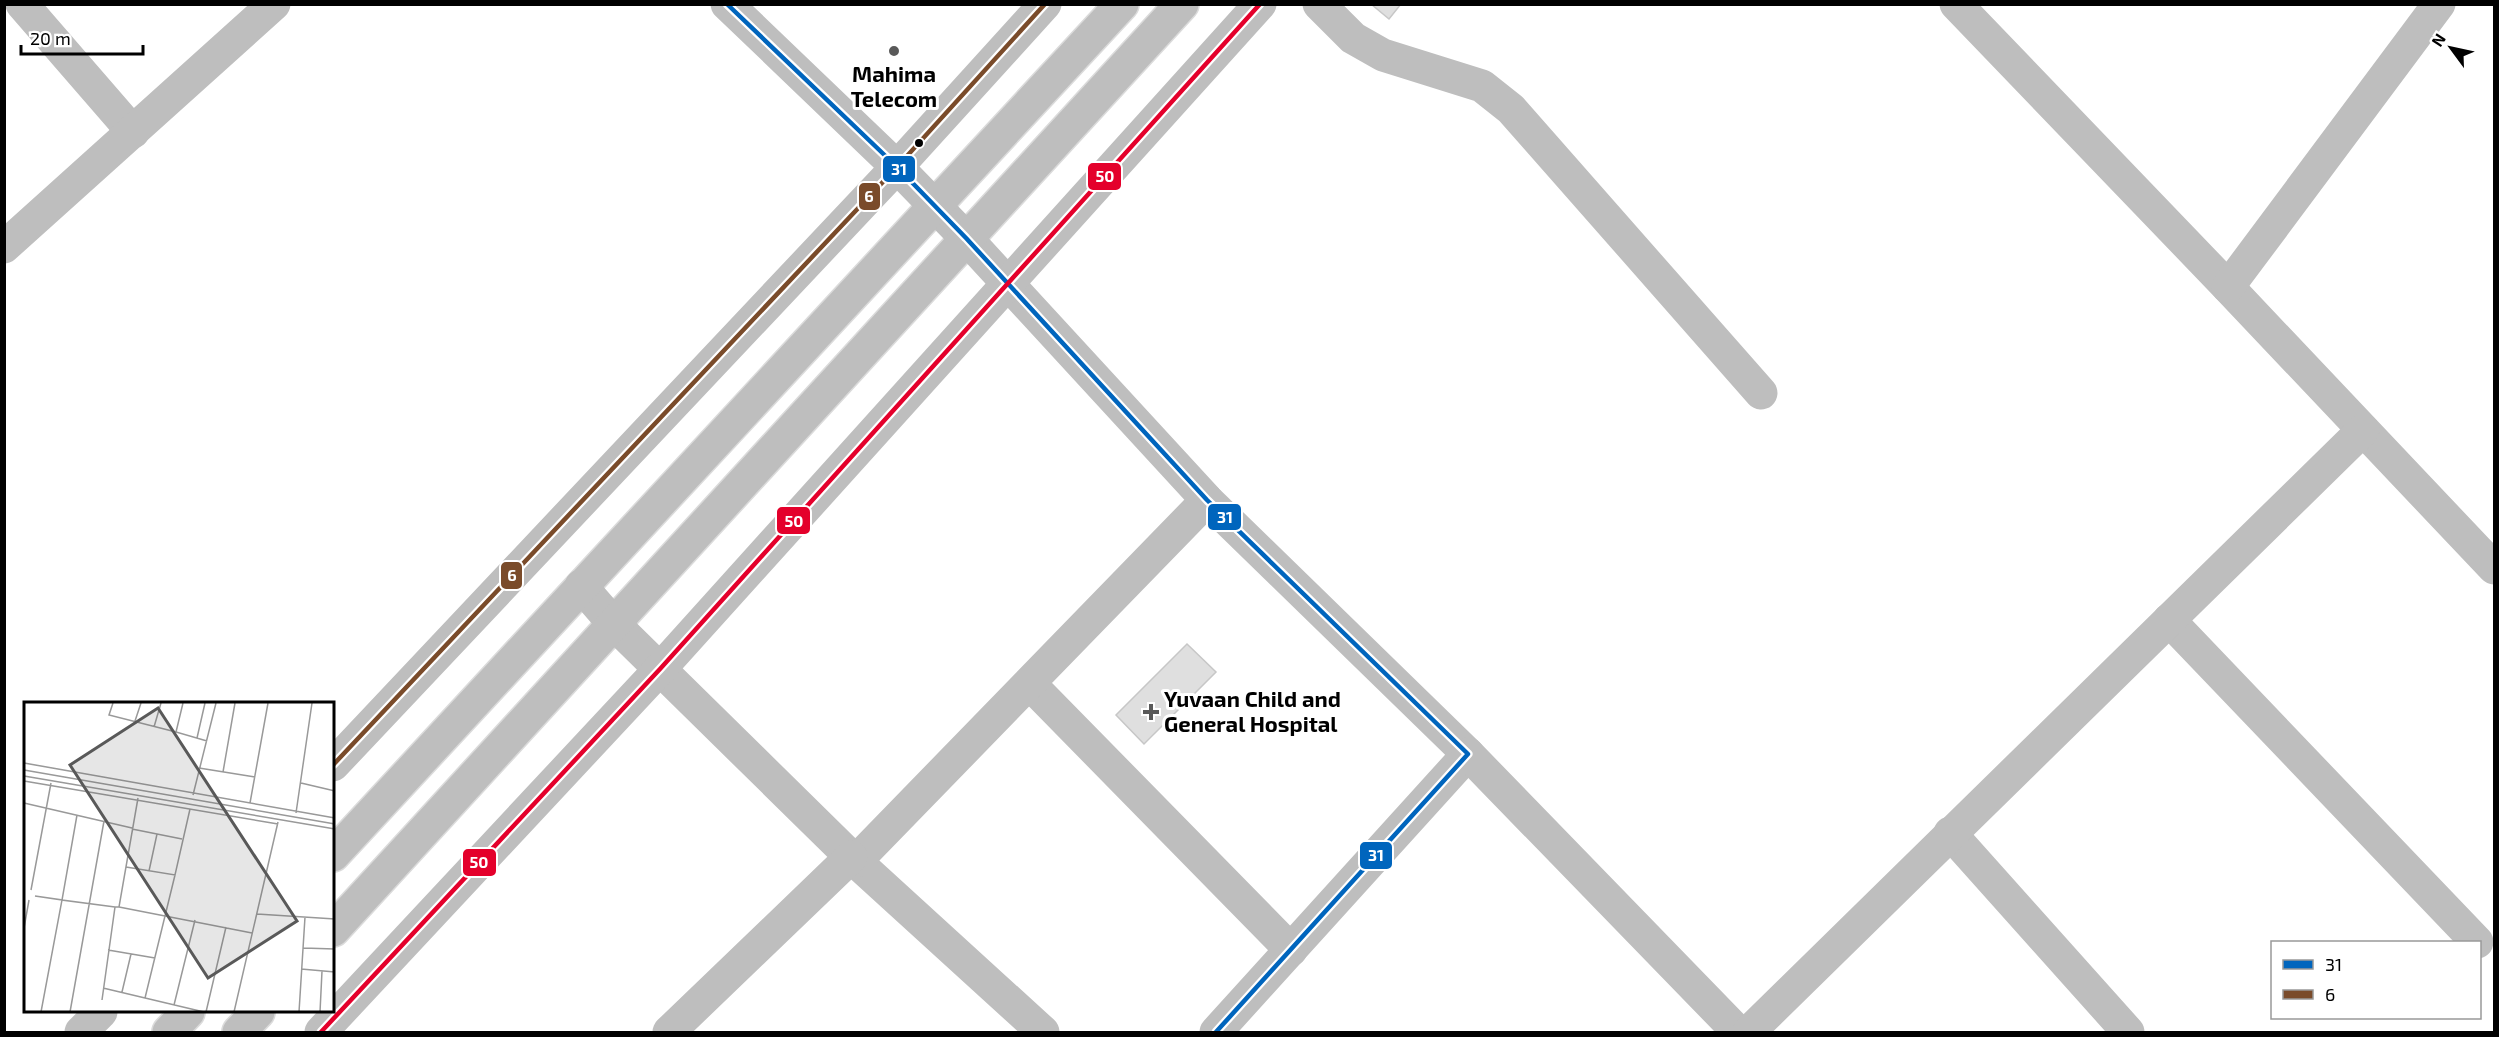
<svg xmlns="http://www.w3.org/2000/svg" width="2499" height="1037" viewBox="0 0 2499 1037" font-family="'Exo 2',sans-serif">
<rect width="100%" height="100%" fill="#fff"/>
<!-- building -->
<g fill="#dfdfdf" stroke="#c7c7c7" stroke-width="1.5">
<polygon points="1371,4 1401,4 1389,19"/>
<polygon points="1187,644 1216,672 1144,744 1116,715"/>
</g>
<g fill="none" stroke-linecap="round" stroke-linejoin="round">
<!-- major casing -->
<g stroke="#dbdbdb" stroke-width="36">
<g id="major">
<polyline points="333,855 1122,4"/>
<polyline points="333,930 1182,4"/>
<polyline points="169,1032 188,1012"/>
<polyline points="239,1032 258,1012"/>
</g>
</g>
<!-- minor -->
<g stroke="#bebebe" stroke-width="33">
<polyline points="22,4 133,132"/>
<polyline points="727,4 897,167 966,238 1207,500 1468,754 1216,1032"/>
<polyline points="1319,4 1353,38 1383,55 1482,86 1511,109 1761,393"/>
<polyline points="1956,4 2228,287 2494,568"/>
<polyline points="4,247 274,4"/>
<polyline points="2228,287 2439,4"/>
<polyline points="581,586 614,624 851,857 1043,1032"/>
<polyline points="2169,620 2477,942"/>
<polyline points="1030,684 1291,950"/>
<polyline points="1468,754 1738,1032"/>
<polyline points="333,765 897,167 1045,4"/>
<polyline points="1950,833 2128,1032"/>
<polyline points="856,861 1207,500"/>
<polyline points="81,1032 101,1012"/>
<polyline points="321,1032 660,669 1260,4"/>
<polyline points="669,1032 851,857"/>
<polyline points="1749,1032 2363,430"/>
</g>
<!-- major -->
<use href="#major" stroke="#bebebe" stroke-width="33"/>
<!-- bus-1 casing -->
<g stroke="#fff" stroke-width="9">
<polyline id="bus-1" points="727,4 897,167 966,238 1207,500 1468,754 1216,1032"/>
</g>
<!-- bus-2 casing -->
<g stroke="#fff" stroke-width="9">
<polyline id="bus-2" points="333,765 897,167 1045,4"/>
</g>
<!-- bus-3 casing -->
<g stroke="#fff" stroke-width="9">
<polyline id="bus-3" points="321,1032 660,669 1260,4"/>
</g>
<!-- bus-1 -->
<use href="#bus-1" stroke="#0065bd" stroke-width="4.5"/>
<!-- bus-2 -->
<use href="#bus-2" stroke="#7a4b2a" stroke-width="4.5"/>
<!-- bus-3 -->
<use href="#bus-3" stroke="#e4002b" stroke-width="4.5"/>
</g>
<!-- markers -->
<g fill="#595959" stroke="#fff" stroke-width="2">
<circle cx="894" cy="51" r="6"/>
<path d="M1148 703h6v6h6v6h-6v6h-6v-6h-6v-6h6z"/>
</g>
<circle fill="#000" stroke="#fff" stroke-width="2" cx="919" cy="143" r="5"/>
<g text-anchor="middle" stroke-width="6" stroke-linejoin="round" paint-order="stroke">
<!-- poi labels -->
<g font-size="22" font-weight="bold" fill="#000" stroke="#fff">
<text x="894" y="82">Mahima<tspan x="894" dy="25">Telecom</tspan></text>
<text x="1164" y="707" text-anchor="start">Yuvaan Child and<tspan x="1164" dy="25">General Hospital</tspan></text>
</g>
</g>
<!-- overview -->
<g transform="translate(24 702)">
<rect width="310" height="310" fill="#fff"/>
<path fill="none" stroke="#999" stroke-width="1.5" d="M89,1L85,13L152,30M159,1L152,30L183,39M111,19L117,1M130,25L137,1M173,36L181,1M0,61L311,116M175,66L231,75M0,68L311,122M199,70L211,1M0,74L311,127M0,79L254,122M277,81L311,89M169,93L192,1M0,101L108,126M226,101L244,1M272,111L288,1M53,113L38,198L91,205M108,127L158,137M102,165L151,173L166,107M125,169L133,132M7,188L27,81M11,194L38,198L17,310M95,205L228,231M233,212L311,217M0,226L5,198M279,246L311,247M84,248L131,256M277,267L311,270M79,286L180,310M98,290L107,252M121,296L151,173M78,298L91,205H95L114,96M150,303L171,218M46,310L80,119M182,310L202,225M210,310L254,120M275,310L281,215M296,310L298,269"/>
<path fill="#595959" fill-opacity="0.15" stroke="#595959" stroke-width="3" d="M134,6L273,219L184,276L46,63Z"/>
<rect width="310" height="310" fill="none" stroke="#000" stroke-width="3"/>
</g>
<g stroke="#fff" stroke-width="2">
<rect x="882" y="155" width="34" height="28" rx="6" fill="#0065bd"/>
<rect x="1087" y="162" width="35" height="29" rx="6" fill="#e4002b"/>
<rect x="858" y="182" width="23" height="29" rx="6" fill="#7a4b2a"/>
<rect x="1207" y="503" width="35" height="28" rx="6" fill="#0065bd"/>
<rect x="776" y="506" width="35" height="29" rx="6" fill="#e4002b"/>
<rect x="500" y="561" width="23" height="29" rx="6" fill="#7a4b2a"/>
<rect x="1359" y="841" width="34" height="29" rx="6" fill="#0065bd"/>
<rect x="462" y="848" width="35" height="29" rx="6" fill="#e4002b"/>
</g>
<g font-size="16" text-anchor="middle" font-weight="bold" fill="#fff">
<text x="899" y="175">31</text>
<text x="1105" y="182">50</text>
<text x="869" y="202">6</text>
<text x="1225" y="523">31</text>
<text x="794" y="527">50</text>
<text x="512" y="581">6</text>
<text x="1376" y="861">31</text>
<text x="479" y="868">50</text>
</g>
<!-- border -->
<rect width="2499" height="1037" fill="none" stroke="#000000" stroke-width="12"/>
<!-- legend -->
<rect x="2271" y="941" width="210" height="78" fill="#ffffff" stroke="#999999" stroke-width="1.5"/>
<rect x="2283" y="960" width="30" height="9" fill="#0065bd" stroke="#999999" stroke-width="1.5"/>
<text x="2325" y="971" font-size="18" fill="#000000">31</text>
<rect x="2283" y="990" width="30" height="9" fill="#7a4b2a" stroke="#999999" stroke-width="1.5"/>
<text x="2325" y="1001" font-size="18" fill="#000000">6</text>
<!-- north arrow -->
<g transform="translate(2451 48) rotate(303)" stroke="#ffffff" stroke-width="4.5" paint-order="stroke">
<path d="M0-4.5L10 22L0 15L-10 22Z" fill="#000000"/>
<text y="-9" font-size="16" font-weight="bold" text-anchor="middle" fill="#000000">N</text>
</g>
<!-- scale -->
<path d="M21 45v9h122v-9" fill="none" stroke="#000000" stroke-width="3"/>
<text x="30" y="45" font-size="18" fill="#000000" stroke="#ffffff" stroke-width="4.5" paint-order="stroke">20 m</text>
</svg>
